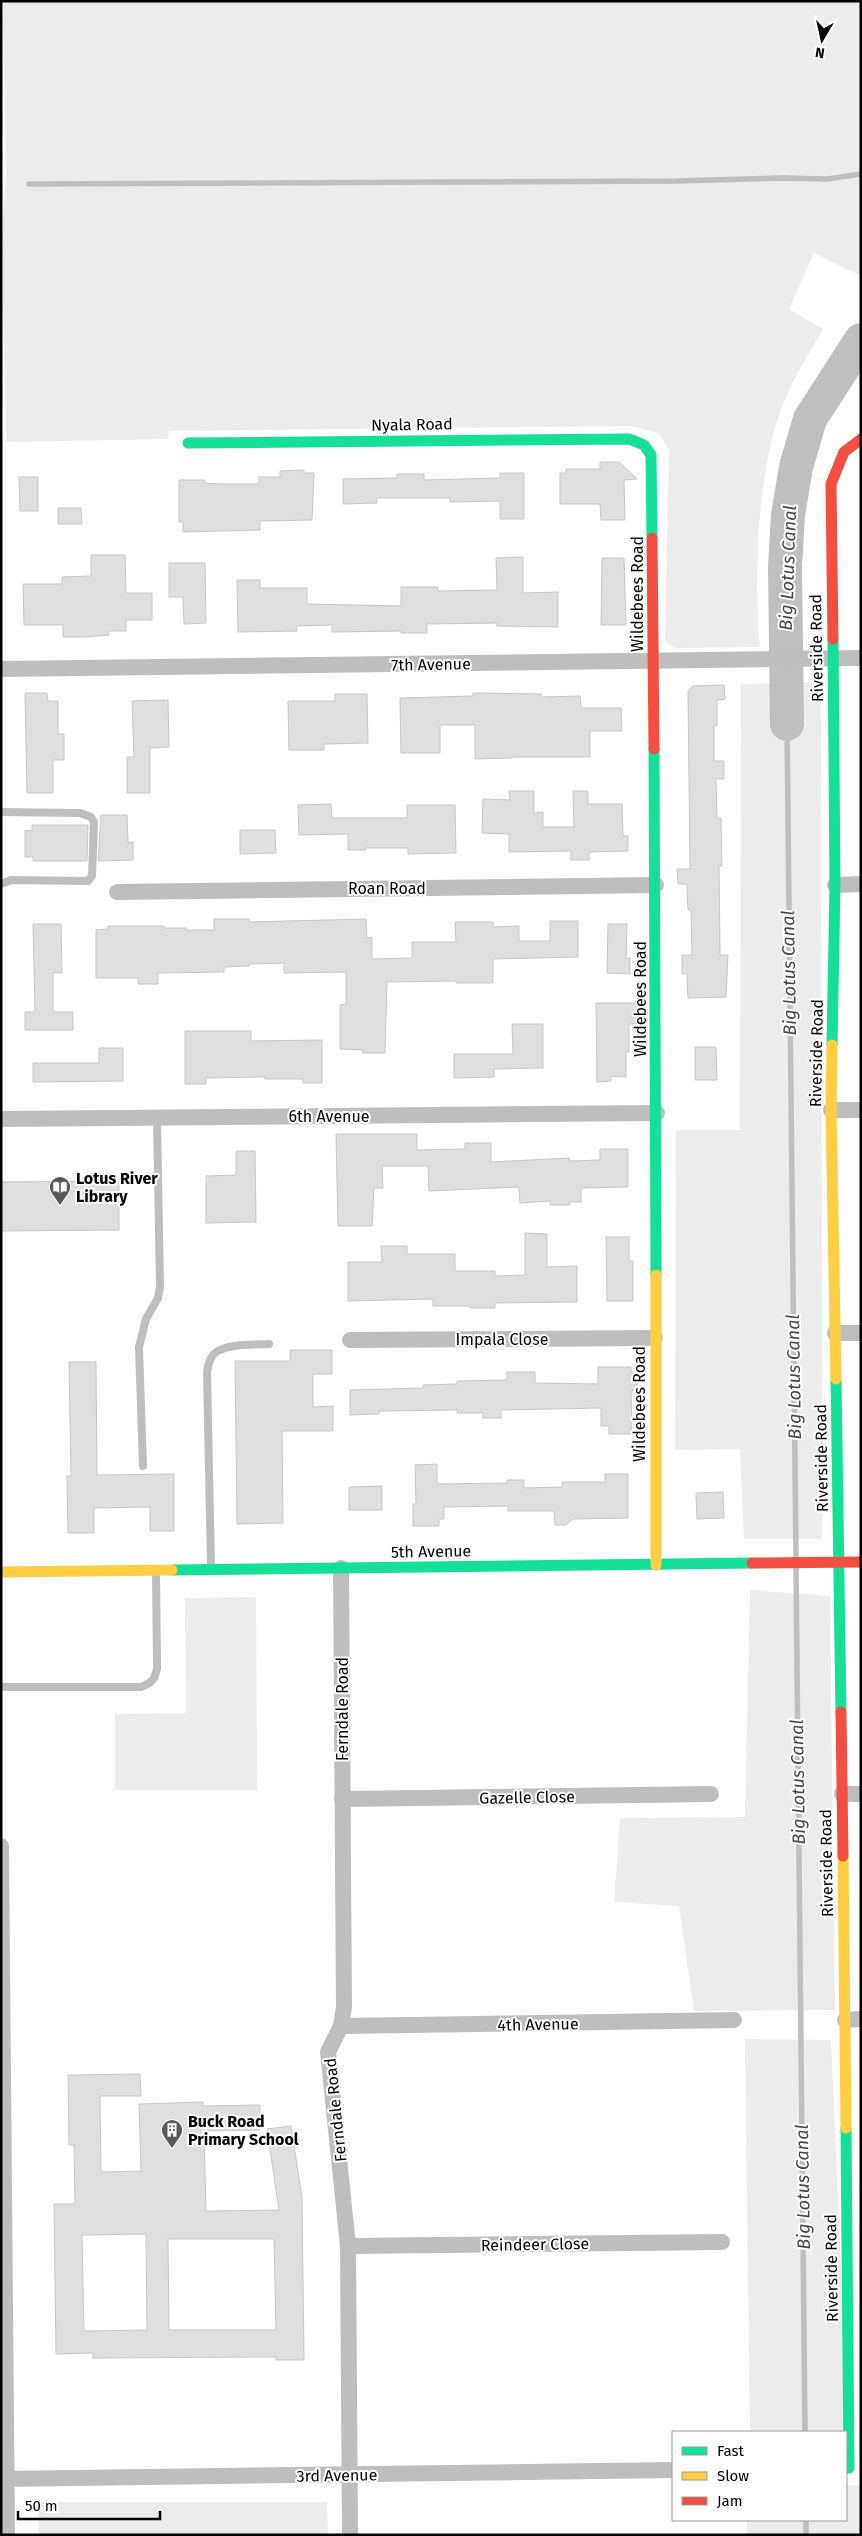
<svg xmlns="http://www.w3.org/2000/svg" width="862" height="2536" viewBox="0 0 862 2536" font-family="'Fira Sans',sans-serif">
<rect width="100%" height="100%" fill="#fff"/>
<!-- green -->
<g fill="#ececec">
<path d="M3,1H861V272L859,275L814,253L789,309L823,329C811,350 798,371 788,393C757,457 753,576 760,647L675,648L665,642L669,450L658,433L631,426L169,431L168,439L6,442L2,235L6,175Z"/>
<polygon points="821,682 822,1539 744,1539 740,1449 675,1450 676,1130 740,1130 741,684"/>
<polygon points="750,1590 830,1596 835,2010 694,2011 679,1906 614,1902 620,1818 745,1817"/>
<polygon points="256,1597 257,1790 115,1790 115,1714 186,1713 185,1598"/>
<polygon points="745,2039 831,2040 849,2451 846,2432 750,2432"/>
<polygon points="846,2485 861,2485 861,2535 747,2535 747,2520 846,2520"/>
<polygon points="38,2502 327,2502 328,2535 39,2535"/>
</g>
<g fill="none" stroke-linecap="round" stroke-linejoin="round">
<!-- stream -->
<g stroke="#bfbfbf" stroke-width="5.5">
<polyline points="29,184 677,181 784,178 827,179 861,174"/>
<polyline points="787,724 796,1558"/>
<polyline points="796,1567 805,2432"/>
<polyline points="806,2520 806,2535"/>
</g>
<!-- river -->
<polyline stroke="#bfbfbf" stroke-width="34" points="787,724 785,567 788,515 796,467 810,419 861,340"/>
</g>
<!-- building -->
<g fill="#dfdfdf" stroke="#c7c7c7" fill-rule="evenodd">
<polygon points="600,462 619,462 637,479 624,480 625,520 601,520 600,504 560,504 560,473 566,473 566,469 600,469"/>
<polygon points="304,470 304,473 314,473 312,520 260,521 260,530 183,532 183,522 179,522 179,480 204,480 205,483 221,484 259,484 259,477 280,477 280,471"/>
<polygon points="500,473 524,473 524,519 500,519 500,501 450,502 450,498 377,498 377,503 343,504 343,479 397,478 397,474 424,474 424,480 500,478"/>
<polygon points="19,477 38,477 38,511 20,511"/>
<polygon points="58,508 81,508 82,524 58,524"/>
<polygon points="91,555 125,555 126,593 152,593 152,620 126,620 126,631 108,631 109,635 85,637 63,637 63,625 24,625 23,584 62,584 62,577 91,576"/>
<polygon points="523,557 523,593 558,592 558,627 497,626 497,623 427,624 427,633 401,633 401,631 332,632 332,625 297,626 297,631 238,632 237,580 260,580 260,588 307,588 307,604 401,606 401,587 438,587 438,591 497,590 496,558"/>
<polygon points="602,558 624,558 626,625 601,625"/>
<polygon points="169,563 205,563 206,623 184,624 183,597 169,597"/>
<polygon points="724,685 725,699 717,700 717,726 714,726 714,761 724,761 724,779 716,779 717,818 721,818 722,866 719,866 720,955 728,955 726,997 688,998 687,974 682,974 682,955 692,955 691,910 688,910 687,884 678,884 677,869 690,869 688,691 693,686"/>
<polygon points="25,693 47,693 48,701 58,701 58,734 64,734 64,760 53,760 53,793 27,793"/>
<polygon points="473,693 541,694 541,697 580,696 581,708 621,708 622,731 590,731 590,757 512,757 512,758 475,759 475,725 440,725 440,753 401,753 400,698 473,696"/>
<polygon points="335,694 367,694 368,743 324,744 324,750 289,750 288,701 335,701"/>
<polygon points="168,700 169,747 150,748 150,793 127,793 127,757 134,757 132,701"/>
<polygon points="509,791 534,791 534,813 543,812 543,827 574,827 573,791 588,791 588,804 622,804 623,836 628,836 628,851 589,852 589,860 571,860 571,851 509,852 509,834 482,833 483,799 510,800"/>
<polygon points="331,804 332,818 407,818 407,805 455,805 456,853 408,854 408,848 365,848 366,850 348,850 348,834 299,835 298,805"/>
<polygon points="101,815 127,815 128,843 133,842 133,860 98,861"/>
<polygon points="32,825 88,825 87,861 33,861 33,857 25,857 25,830 32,831"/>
<polygon points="240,830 275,830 276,853 240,854"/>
<polygon points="214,919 249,919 249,922 366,919 367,938 372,937 372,959 412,958 412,942 456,942 455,922 493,922 493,927 519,926 519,941 550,941 550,921 578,921 578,957 493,959 493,983 456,983 456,981 387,982 385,1053 363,1053 363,1050 340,1049 340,1005 346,1004 346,972 284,973 284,963 249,964 249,966 224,967 224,972 158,973 158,984 138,984 138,978 96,978 96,930 108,929 108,926 164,926 164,928 186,928 186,930 214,930"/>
<polygon points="33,924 61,924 62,973 53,973 53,1012 73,1012 73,1030 25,1030 25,1012 35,1012"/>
<polygon points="608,924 627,924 626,958 630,958 630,974 607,973"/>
<polygon points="596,1003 638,1003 637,1024 629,1024 629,1052 626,1052 626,1077 611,1076 611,1081 597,1082"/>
<polygon points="512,1024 543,1024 543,1068 494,1069 494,1077 454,1078 454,1054 513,1054"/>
<polygon points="185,1031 251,1031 251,1041 322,1040 322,1083 303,1083 303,1079 265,1079 265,1077 206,1078 206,1084 185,1084"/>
<polygon points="695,1047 716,1047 717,1080 695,1080"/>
<polygon points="99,1048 123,1048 123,1081 33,1082 33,1063 99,1063"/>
<polygon points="336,1134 417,1134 417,1150 465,1149 465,1143 491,1143 491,1162 569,1158 569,1161 600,1160 600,1149 628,1149 628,1187 581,1188 581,1202 570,1202 570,1205 550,1205 550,1201 520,1203 519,1187 429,1191 428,1166 382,1166 383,1188 374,1188 372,1226 338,1226"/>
<polygon points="236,1151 255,1151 256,1222 206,1223 206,1176 236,1175"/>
<polygon points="119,1181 119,1230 1,1231 1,1182"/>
<polygon points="525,1233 547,1234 547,1267 577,1266 577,1302 495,1303 495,1308 470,1308 469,1306 433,1306 433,1299 348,1301 348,1262 382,1262 381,1246 407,1246 407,1254 455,1254 455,1271 495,1271 495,1276 525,1275"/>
<polygon points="606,1237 629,1237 629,1261 633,1261 633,1301 607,1301"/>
<polygon points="290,1350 332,1350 332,1374 313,1374 313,1407 333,1406 333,1431 282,1431 283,1523 237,1524 235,1361 290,1361"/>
<polygon points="69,1362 96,1362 97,1475 174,1474 174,1531 150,1531 150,1507 94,1508 94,1533 68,1533 67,1476 71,1476"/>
<polygon points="598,1367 631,1367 631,1372 637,1372 637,1390 631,1391 632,1434 609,1434 609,1426 601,1426 601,1408 501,1410 501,1418 483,1418 483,1413 457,1413 457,1410 379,1411 379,1414 350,1415 350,1390 423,1388 423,1385 457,1384 457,1381 507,1380 507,1372 535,1372 535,1383 598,1384"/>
<polygon points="437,1464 437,1484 507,1483 507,1480 524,1480 524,1488 563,1487 562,1482 605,1482 605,1474 628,1474 628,1518 573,1519 566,1525 555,1525 554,1511 508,1511 508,1506 444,1507 444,1519 439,1519 439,1526 413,1526 413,1504 416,1504 415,1465"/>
<polygon points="382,1486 382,1510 349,1510 349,1487"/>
<polygon points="723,1492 724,1518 697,1519 696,1493"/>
<path d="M140,2074L141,2096H100L101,2172L141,2171L139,2104L203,2102V2106L260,2105V2130L204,2131L206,2211L279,2210L267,2129L291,2126L302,2198L304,2360H276V2357L93,2358V2353L56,2354L54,2204H75L74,2145H69L68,2075ZM146,2234L147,2330L84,2331L82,2235ZM168,2239H274L276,2330H169Z"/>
</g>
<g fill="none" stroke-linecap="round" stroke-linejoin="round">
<!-- lane -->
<g stroke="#bebebe" stroke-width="8">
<polyline points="1,812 80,813 91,817 94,822 92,876 88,881 11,880 1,884"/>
<polyline points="143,1466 139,1347 146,1319 158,1298 160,1287 157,1118"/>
<path d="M211,1567L207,1373C208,1366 209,1359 214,1354C225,1343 254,1345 269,1344"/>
<path d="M1,1687H141C152,1683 155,1679 157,1668L156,1572"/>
</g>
<!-- street -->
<g stroke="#bebebe" stroke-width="16">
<polyline points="1,669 861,658"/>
<polyline points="835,885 861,884"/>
<polyline points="117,892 656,885"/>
<polyline points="831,1110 861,1110"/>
<polyline points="1,1119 657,1113"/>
<polyline points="835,1333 861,1333"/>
<polyline points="350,1340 655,1338"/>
<polyline points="341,1568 344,2007 341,2026 328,2052 348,2246 350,2535"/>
<polyline points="842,1794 861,1794"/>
<polyline points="342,1799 711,1794"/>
<polyline points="1,1846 7,2535"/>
<polyline points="845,2020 861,2019"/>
<polyline points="341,2026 734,2020"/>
<polyline points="348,2246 722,2242"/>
<polyline points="1,2479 673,2470"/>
</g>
<!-- fast -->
<g stroke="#16e098" stroke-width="11">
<polyline points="188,443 629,439 644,445 651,455 652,538"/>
<polyline points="654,749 656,1275"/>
<polyline points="832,1045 835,885 833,639"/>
<polyline points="836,1379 841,1712"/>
<polyline points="172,1570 752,1563"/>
<polyline points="846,2128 849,2468"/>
</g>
<!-- slow -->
<g stroke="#ffcf43" stroke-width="11">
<polyline points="832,1045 831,1110 836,1379"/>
<polyline points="656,1275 656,1565"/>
<polyline points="1,1572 172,1570"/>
<polyline points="843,1856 846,2128"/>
</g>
<!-- jam -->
<g stroke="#f24e42" stroke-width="11">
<polyline points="652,538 654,749"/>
<polyline points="833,639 831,484 844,452 861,439"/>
<polyline points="752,1563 861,1562"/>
<polyline points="841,1712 843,1856"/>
</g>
</g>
<!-- icons -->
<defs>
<g id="library-pin" transform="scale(1.125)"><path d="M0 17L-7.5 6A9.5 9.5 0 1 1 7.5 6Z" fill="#595959" stroke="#fff"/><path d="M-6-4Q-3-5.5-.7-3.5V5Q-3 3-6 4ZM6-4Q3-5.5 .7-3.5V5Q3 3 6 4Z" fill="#fff"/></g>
<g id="building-pin" transform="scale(1.125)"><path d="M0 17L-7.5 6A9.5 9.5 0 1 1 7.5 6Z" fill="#595959" stroke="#fff"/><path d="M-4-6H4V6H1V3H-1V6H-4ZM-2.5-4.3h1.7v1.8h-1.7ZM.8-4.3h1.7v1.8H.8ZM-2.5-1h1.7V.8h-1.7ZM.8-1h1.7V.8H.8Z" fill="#fff"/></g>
</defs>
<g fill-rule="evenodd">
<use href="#library-pin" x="60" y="1187"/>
<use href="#building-pin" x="172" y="2130"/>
</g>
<g text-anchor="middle" stroke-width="4" stroke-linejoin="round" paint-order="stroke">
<!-- street labels -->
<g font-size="16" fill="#000" stroke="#fff">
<text transform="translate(412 424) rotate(-1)" y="6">Nyala Road</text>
<text transform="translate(637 594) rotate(-90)" y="6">Wildebees Road</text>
<text transform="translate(816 648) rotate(-91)" y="6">Riverside Road</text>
<text transform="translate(431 664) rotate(-1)" y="6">7th Avenue</text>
<text x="387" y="894">Roan Road</text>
<text transform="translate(640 999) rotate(-90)" y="6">Wildebees Road</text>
<text transform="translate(816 1053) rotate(-89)" y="6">Riverside Road</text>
<text x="329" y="1122">6th Avenue</text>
<text x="502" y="1345">Impala Close</text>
<text transform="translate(639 1404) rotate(-90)" y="6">Wildebees Road</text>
<text transform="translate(821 1458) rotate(-91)" y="6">Riverside Road</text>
<text transform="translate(431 1551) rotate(-1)" y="6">5th Avenue</text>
<text transform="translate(342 1709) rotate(-90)" y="6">Ferndale Road</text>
<text transform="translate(527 1797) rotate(-1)" y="6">Gazelle Close</text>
<text transform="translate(826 1863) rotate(-91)" y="6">Riverside Road</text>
<text transform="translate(538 2024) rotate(-1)" y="6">4th Avenue</text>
<text transform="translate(335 2110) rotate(-96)" y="6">Ferndale Road</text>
<text transform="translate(535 2244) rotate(-1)" y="6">Reindeer Close</text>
<text transform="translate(831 2268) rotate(-91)" y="6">Riverside Road</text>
<text transform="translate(337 2475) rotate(-1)" y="6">3rd Avenue</text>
</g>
<!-- poi labels -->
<g font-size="16" font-weight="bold" fill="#000" stroke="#fff" text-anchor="start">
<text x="76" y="1184">Lotus River<tspan x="76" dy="18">Library</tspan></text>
<text x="188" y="2127">Buck Road<tspan x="188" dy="18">Primary School</tspan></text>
</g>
<!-- water labels -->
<g font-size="18" font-style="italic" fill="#444" stroke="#fff">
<text transform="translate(788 568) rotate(-88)" y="6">Big Lotus Canal</text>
<text transform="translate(789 973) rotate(-91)" y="6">Big Lotus Canal</text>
<text transform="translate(794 1377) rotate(-91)" y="6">Big Lotus Canal</text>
<text transform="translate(798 1782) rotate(-91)" y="6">Big Lotus Canal</text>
<text transform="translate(803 2187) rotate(-91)" y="6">Big Lotus Canal</text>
</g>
</g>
<!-- border -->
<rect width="862" height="2536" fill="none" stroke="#000000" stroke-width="5"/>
<!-- legend -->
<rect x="672" y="2431" width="175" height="90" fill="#ffffff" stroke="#999999"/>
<rect x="682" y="2447" width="25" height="8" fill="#16e098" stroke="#999999"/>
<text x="717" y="2456" font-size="15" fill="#000000">Fast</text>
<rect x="682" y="2472" width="25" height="8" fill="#ffcf43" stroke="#999999"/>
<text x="717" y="2481" font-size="15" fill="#000000">Slow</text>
<rect x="682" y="2497" width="25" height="8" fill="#f24e42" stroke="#999999"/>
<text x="717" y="2506" font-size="15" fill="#000000">Jam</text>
<!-- north arrow -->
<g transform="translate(822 40) rotate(189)" stroke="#ffffff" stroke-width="4" paint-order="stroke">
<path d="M0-4L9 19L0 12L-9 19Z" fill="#000000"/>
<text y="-8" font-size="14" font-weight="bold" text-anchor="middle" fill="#000000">N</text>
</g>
<!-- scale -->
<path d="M18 2511v8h142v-8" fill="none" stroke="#000000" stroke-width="2.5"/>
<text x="25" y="2511" font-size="15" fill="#000000" stroke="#ffffff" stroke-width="4" paint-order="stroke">50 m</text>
</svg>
